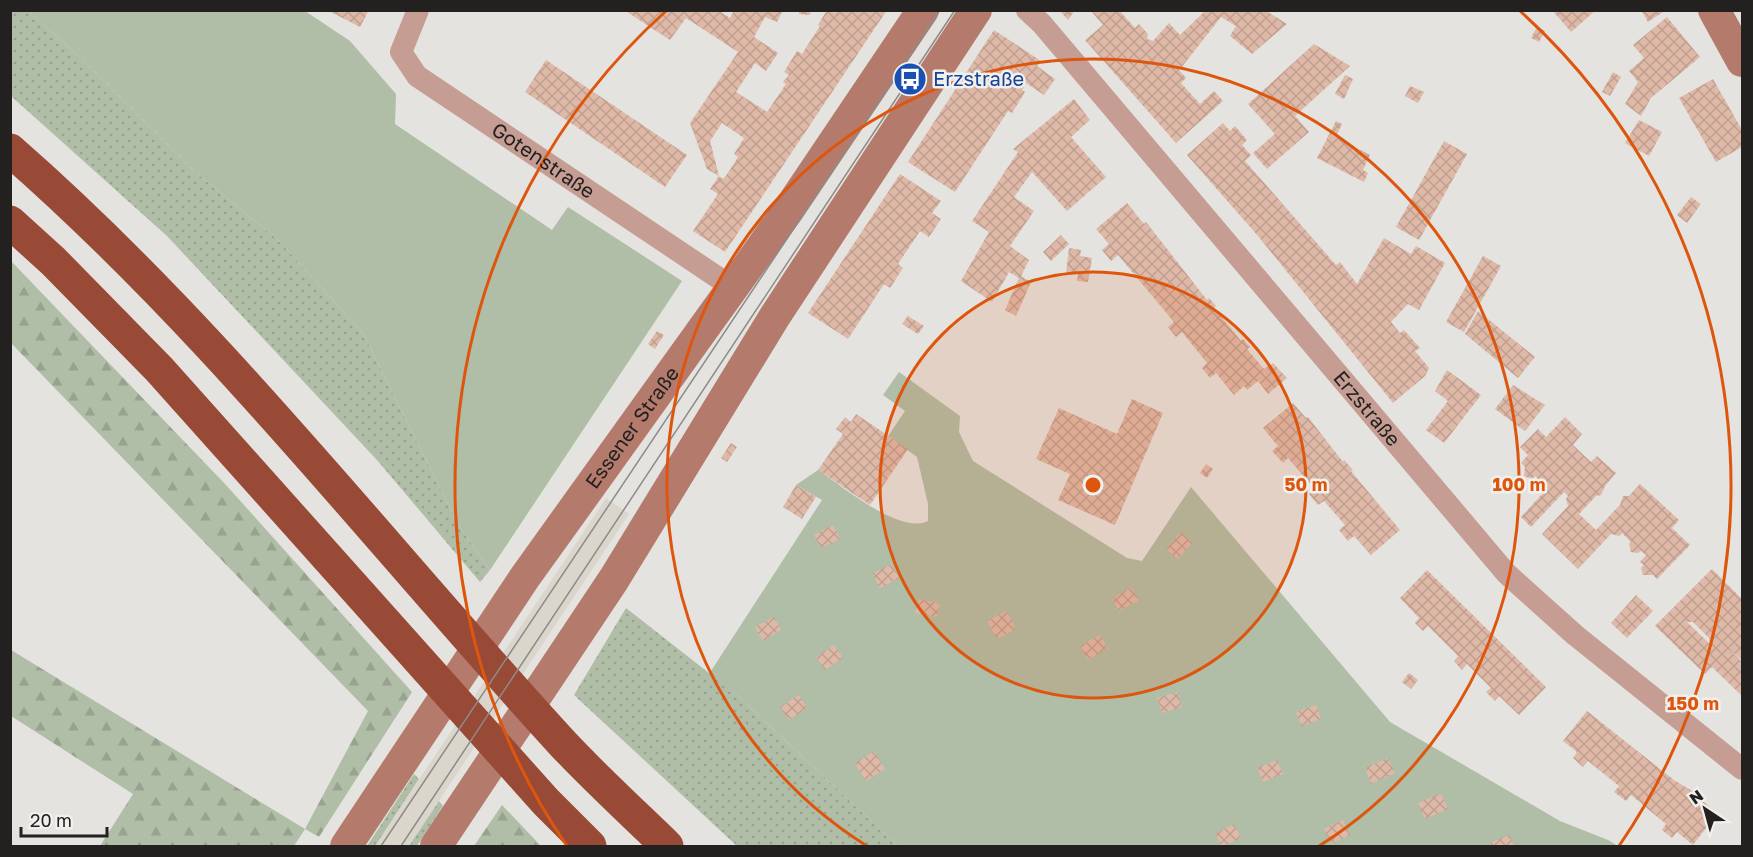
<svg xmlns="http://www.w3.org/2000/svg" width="1753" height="857" viewBox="0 0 1753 857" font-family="'Golos Text',sans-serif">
<defs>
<pattern id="grass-dots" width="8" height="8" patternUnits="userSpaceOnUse" patternTransform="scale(1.5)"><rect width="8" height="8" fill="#b0bda7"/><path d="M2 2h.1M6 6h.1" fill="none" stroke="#97a28f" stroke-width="1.8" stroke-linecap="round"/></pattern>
<pattern id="forest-firs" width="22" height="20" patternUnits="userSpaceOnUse" patternTransform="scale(1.5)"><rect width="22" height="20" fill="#b0bda7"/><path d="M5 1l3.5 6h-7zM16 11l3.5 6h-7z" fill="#97a28f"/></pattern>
<pattern id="building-cross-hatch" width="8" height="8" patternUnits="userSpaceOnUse" patternTransform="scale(1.5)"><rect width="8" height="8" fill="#dfb9a8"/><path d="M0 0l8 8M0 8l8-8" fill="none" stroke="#bf9f90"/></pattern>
</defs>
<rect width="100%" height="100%" fill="#e5e3df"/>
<!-- built -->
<polygon fill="#dbd6cc" points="606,498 629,514 409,846 375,846"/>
<!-- grass -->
<g fill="url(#grass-dots)">
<polygon points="11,11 28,11 84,61 193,170 278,240 363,333 458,524 490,570 480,582 377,460 167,236 11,96"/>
<polygon points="626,608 737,695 898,846 737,846 574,695"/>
<polygon points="414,774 419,779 375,846 367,846"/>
<polygon points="439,801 443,806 417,846 409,846"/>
</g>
<!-- forest -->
<g fill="url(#forest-firs)">
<polygon points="11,261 226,485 412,692 319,837 305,829 294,846 100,846 133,794 11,716 11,650 305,829 368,711 11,343"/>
<polygon points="502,805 541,846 474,846"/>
</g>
<!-- green -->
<g fill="#b0bda7">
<polygon points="28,11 305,11 350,41 396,94 395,124 552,230 568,207 682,281 490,570 458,524 363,333 278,240 193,170 84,61"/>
<path d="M899,372L960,416L959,432L973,461L1127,558L1142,561L1191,487L1390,722L1560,821L1608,840L1618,846H898L737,695L709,674L822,500L796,485L818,470C842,486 900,535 928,521V504L917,457L888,436L905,411L883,395Z"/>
</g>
<!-- building -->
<g fill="url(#building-cross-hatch)" fill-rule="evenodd">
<polygon points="327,10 369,10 360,27"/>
<polygon points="624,10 718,10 730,18 734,10 783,10 777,22 765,17 754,37 778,53 766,71 755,63 736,92 767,112 786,84 783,82 789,75 784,72 797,51 802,54 820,26 818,25 827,10 835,13 837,10 887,10 725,252 693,231 718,194 710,189 719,176 723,179 728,173 738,157 734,154 744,138 722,123 710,141 719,176 707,169 690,123 738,52 686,18 670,40"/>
<polygon points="799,10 811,10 810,15 799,14"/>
<polygon points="1059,10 1075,10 1068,20"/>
<polygon points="1090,10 1119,10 1135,28 1139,24 1148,34 1147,39 1153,41 1169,23 1180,35 1206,10 1265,10 1287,24 1252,54 1230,36 1236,26 1221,17 1181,68 1175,65 1186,78 1181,83 1200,104 1214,91 1223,101 1176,143 1085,40 1103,25"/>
<polygon points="1552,10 1596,10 1571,32"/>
<polygon points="1641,10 1666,10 1648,22"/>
<polygon points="1667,17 1700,57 1651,98 1641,116 1625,104 1638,82 1629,71 1644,58 1633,45"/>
<polygon points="1537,27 1545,31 1539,42 1531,38"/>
<polygon points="994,30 1041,61 1037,66 1055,79 1044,95 1026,83 1022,90 1025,92 1012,113 1008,111 955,192 908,162"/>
<polygon points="1314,44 1350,66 1295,116 1309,132 1267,169 1253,153 1275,134 1248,104"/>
<polygon points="546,60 687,155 665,187 525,92"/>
<polygon points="1613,72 1621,77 1610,96 1602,92"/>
<polygon points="1345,75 1353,79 1344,99 1335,94"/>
<polygon points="1713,79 1742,130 1742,147 1716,162 1679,98"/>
<polygon points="1410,86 1424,92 1418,103 1405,96"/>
<polygon points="1074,99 1090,120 1071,137 1106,177 1067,211 1032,172 1014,197 1034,211 1010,246 1029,260 1021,276 1031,282 1016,316 1005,310 1019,278 1009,272 992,302 961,281 989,232 972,221 1018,152 1013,149"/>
<polygon points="1639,120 1662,132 1649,156 1625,143"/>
<polygon points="1336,121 1342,124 1336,137 1370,155 1363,170 1368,173 1364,182 1317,158"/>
<polygon points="1223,123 1230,131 1235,126 1247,140 1242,145 1251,155 1245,161 1336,265 1340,262 1357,284 1384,238 1411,254 1416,246 1445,263 1419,310 1408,304 1391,322 1400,333 1404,330 1420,348 1415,351 1429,368 1425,376 1393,403 1258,236 1187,155"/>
<polygon points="1444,141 1467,154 1419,240 1396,227"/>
<polygon points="900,174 941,201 932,213 941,219 929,237 920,231 898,264 903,268 890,288 884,284 848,339 808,313"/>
<polygon points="1691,197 1701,204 1687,223 1677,215"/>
<polygon points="1127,203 1144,224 1146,222 1207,300 1209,298 1216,306 1214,308 1241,341 1243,339 1250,347 1247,349 1264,369 1273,363 1287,378 1268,394 1258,381 1247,390 1244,386 1234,395 1216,373 1210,378 1202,368 1207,363 1182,332 1176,337 1168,327 1174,322 1118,255 1111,261 1102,250 1109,244 1096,229"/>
<polygon points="1061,235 1069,244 1051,261 1043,252"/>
<polygon points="1069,248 1081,250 1080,256 1092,258 1088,282 1077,281 1078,274 1066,273"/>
<polygon points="1483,256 1501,266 1464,332 1446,322"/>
<polygon points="1478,311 1535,357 1518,378 1465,334"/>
<polygon points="908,316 924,326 918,334 902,324"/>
<polygon points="657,331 664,335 655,349 648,344"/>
<polygon points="1447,370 1481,395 1444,443 1426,430 1448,401 1435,391"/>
<polygon points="1513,385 1545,405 1525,431 1495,409"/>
<polygon points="1132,399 1163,413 1115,525 1058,500 1070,474 1036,459 1059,408 1117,434"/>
<polygon points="1293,403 1306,418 1308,417 1343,462 1344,460 1353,470 1351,471 1400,530 1371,555 1354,536 1348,541 1339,530 1345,525 1324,501 1318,505 1309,494 1315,489 1288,458 1283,463 1272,451 1278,446 1263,428"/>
<polygon points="856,414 908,449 870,505 818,470 843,434 836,429 845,417 851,422"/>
<polygon points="1565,417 1582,434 1573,445 1591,462 1597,456 1616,473 1605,486 1601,495 1596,496 1579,514 1596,530 1620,505 1623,496 1629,496 1640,484 1679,520 1672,528 1690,545 1657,579 1653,575 1643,575 1641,568 1644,565 1640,562 1646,555 1641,551 1638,553 1631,552 1629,544 1631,542 1622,533 1620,536 1611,534 1578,569 1542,534 1568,506 1566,499 1568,496 1564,492 1531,527 1521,517 1543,493 1544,485 1535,476 1532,479 1524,476 1525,467 1521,463 1528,455 1520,447 1538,429 1546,437"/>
<polygon points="731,443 737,447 727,462 721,458"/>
<polygon points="1206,464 1213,469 1207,478 1200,473"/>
<polygon points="796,485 816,497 802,519 783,507"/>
<polygon points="833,525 840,539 821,548 814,535"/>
<polygon points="1181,532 1192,543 1178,559 1166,549"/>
<polygon points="891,564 899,578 880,588 872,574"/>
<path d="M1712,569L1742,599V660L1729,649L1742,662V696L1712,667L1705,674L1655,626ZM1687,622H1693L1709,638L1710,644Z"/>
<polygon points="1427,570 1546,687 1519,715 1499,696 1495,701 1486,692 1491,688 1467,664 1462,670 1454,661 1458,656 1428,626 1423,631 1415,623 1419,618 1400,598"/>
<polygon points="1131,587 1139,600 1119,611 1112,599"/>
<polygon points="1636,595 1653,611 1627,638 1611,623"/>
<polygon points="919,599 940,604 937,617 915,613"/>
<polygon points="1006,611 1016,629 997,639 987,621"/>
<polygon points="774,617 781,630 763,641 755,627"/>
<polygon points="1100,635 1108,648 1088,660 1080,646"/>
<polygon points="834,645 843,658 825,670 816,657"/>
<polygon points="1409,673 1418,680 1411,689 1402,682"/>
<polygon points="1178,692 1182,707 1162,713 1157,698"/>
<polygon points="799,695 807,708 789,720 780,707"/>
<polygon points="1316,705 1321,719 1301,726 1296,712"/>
<polygon points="1587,711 1674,780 1692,791 1717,814 1693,845 1677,832 1672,838 1662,830 1666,824 1631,795 1626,801 1614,792 1619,786 1588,761 1583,767 1573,758 1577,752 1563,741"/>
<polygon points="874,751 885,769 866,781 855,763"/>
<polygon points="1388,758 1395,773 1371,784 1365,768"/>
<polygon points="1277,760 1283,774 1263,782 1257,768"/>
<polygon points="1441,793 1448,809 1425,819 1418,803"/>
<polygon points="1343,820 1350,835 1331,844 1324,829"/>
<polygon points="1234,824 1241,838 1222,846 1215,834"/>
<polygon points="1509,835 1514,846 1491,846 1490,843"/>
</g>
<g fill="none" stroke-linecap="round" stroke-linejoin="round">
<!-- street -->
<g stroke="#c59d93" stroke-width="22">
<path id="s1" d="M418,10L401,52L417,76L732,287"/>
<path id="s2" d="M1027,10L1042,24L1506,573L1575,635L1742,769"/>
</g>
<!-- secondary -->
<g stroke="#b47b6c" stroke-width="32">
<polyline points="1714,10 1742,61"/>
<path id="s3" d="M346,846L525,577L787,212L923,10"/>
<polyline points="436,846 614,579 775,316 976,10"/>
</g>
<!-- highway -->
<g stroke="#994a37" stroke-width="33">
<path d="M10,150C215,329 381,546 564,745C597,780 633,813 667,846"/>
<polyline points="10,222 53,261 159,369 546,802 590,846"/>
</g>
<!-- tram -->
<g stroke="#8d8b89" stroke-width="1.5">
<polyline points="381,846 940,10"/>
<polyline points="401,846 955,10"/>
</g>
</g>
<!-- distance rings -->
<circle cx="1093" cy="485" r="213" fill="#de560d" fill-opacity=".12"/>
<g fill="none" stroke="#de560d" stroke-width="3">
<circle cx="1093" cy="485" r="213"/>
<path d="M867 846A426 426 0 1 1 1319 846"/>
<path d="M567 846A638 638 0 0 1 666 11M1520 11A638 638 0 0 1 1619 846"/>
</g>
<!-- icons -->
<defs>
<g id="bus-disc" transform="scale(1.725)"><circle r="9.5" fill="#1a4fb4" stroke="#f2f0ec"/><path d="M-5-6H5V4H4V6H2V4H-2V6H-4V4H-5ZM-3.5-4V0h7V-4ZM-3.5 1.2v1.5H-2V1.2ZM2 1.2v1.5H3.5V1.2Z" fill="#fff"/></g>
</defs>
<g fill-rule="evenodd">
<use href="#bus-disc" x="910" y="79"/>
</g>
<g text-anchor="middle" stroke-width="5" stroke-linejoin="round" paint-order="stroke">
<!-- transit labels -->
<g font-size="20" fill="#164399" stroke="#f2f0ec" text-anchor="start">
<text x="933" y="86">Erzstraße</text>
</g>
<!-- street labels -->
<g font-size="20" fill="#222120" stroke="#f2f0ec">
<text dy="7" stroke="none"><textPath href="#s1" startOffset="226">Gotenstraße</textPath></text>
<text dy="7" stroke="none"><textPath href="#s2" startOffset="524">Erzstraße</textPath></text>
<text dy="7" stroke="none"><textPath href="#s3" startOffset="507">Essener Straße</textPath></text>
</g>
</g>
<circle cx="1093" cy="485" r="9" fill="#de560d" stroke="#f2f0ec" stroke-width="3"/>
<g font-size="18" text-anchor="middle" font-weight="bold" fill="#de560d" stroke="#f2f0ec" stroke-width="5" stroke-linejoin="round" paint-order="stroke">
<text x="1306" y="491">50 m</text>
<text x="1519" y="491">100 m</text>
<text x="1693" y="710">150 m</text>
</g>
<!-- border -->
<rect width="1753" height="857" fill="none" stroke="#222120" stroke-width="24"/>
<!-- north arrow -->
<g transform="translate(1705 809) rotate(324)" stroke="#f2f0ec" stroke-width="4.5" paint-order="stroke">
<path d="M0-4.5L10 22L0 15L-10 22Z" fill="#222120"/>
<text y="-9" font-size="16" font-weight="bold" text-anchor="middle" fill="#222120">N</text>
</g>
<!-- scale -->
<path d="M21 827v9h86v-9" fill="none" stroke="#222120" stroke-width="3"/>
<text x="30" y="827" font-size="18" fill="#222120" stroke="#f2f0ec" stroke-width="4.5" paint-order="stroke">20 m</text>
</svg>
